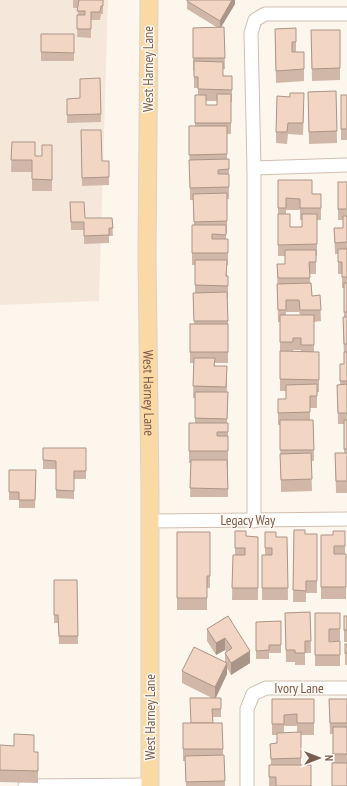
<svg xmlns="http://www.w3.org/2000/svg" width="347" height="786" viewBox="0 0 347 786" font-family="'PT Sans Narrow',sans-serif">
<rect width="100%" height="100%" fill="#fdf6ec"/>
<!-- residential -->
<polygon fill="#f5e8da" points="0,0 108,0 99,301 0,305"/>
<g fill="none" stroke-linecap="round" stroke-linejoin="round">
<!-- minor casing -->
<g stroke="#d1beb0" stroke-width="15">
<g id="minor">
<polyline points="254,168 347,165"/>
<polyline points="150,521 347,519"/>
<polyline points="254,521 254,168 251,33 255,20 265,14 347,14"/>
<polyline points="25,786 150,785"/>
<polyline points="247,786 247,709 253,694 266,688 347,688"/>
</g>
</g>
<!-- major casing -->
<g stroke="#dad1cd" stroke-width="19">
<g id="major">
<path id="s1" d="M149,0L147,258L150,492V786"/>
</g>
</g>
<!-- minor -->
<use href="#minor" stroke="#fff" stroke-width="13"/>
<!-- major -->
<use href="#major" stroke="#fbd9a5" stroke-width="17"/>
</g>
<!-- wall -->
<g fill="#d1b7a8" fill-rule="evenodd">
<polygon points="73,0 103,0 103,14 101,14 100,20 91,20 91,38 77,37 78,8 73,8"/>
<path d="M235,0V4L221,27H224L225,69H223V76H232V102H231V134H227V159H229V199H227V233H226V239H228V265H227V276H228V298H227L228,324V363H215V366H227V392H228L227,423H228V497H190L191,463H189V423H195V398H193L194,363H190V324H194L193,293H195V265H192V225H194L193,200H190L189,126H195V95H198V88H194V70H193V28H218L187,9V1ZM206,101H217V105H206Z"/>
<polygon points="296,28 296,52 304,52 304,81 276,83 275,29"/>
<polygon points="311,30 340,30 340,80 312,81"/>
<rect x="41" y="34" width="33" height="27"/>
<polygon points="100,78 101,122 67,123 67,99 80,98"/>
<polygon points="336,91 337,143 309,144 308,92"/>
<rect x="341" y="95" width="6" height="45"/>
<polygon points="290,97 304,105 303,135 288,134 287,144 276,143 276,132"/>
<polygon points="81,130 102,161 109,161 109,185 82,186"/>
<polygon points="12,142 35,156 42,156 52,145 52,191 32,191 32,172 11,172"/>
<path d="M278,180L312,194H321V220H317V256H316V274H310V283L312,296L320,295L321,321L314,322V352L319,363V392H317V408H310V420H313L314,461H311L312,491L281,492L280,425H278V399H286V391H280V322H278L277,264H285V256H278ZM286,210H300V220H302V227H290L286,214ZM286,312H299L300,315H286ZM293,350H301V351H293Z"/>
<polygon points="338,182 347,182 347,493 336,493 335,453 344,453 344,424 338,424 337,385 340,385 340,364 344,364 344,356 343,329 344,317 344,288 342,288 342,274 338,274 338,254 335,254 334,228 343,228 343,220 338,220"/>
<polygon points="70,202 85,218 112,218 113,236 109,236 109,243 84,244 84,230 71,230"/>
<polygon points="43,448 86,448 86,479 74,479 74,499 56,498 56,469 43,469"/>
<polygon points="9,470 36,470 35,508 19,508 19,500 9,500"/>
<polygon points="294,530 305,534 317,534 317,593 306,593 306,602 293,602"/>
<polygon points="235,531 246,536 258,537 258,600 232,600 233,555 235,555"/>
<polygon points="345,531 345,554 346,554 346,599 321,599 321,535 333,535"/>
<polygon points="177,532 210,532 210,588 207,588 207,610 177,610"/>
<polygon points="265,532 276,537 287,537 288,600 262,600 262,555 265,555"/>
<polygon points="54,580 77,580 78,644 59,644 58,623 54,623"/>
<polygon points="310,612 311,653 305,653 305,665 295,665 295,662 286,662 285,613"/>
<polygon points="315,613 340,613 340,641 329,641 329,642 340,641 340,666 315,666"/>
<polygon points="228,616 250,663 231,675 227,668 227,674 216,698 221,698 221,717 213,717 213,723 222,723 223,755 224,755 225,786 186,786 185,761 183,761 183,723 191,723 212,698 182,683 182,671 225,662 225,653 226,652 225,650 216,655 207,641 207,629"/>
<rect x="344" y="616" width="3" height="26"/>
<polygon points="256,622 281,645 281,653 269,653 269,659 256,659"/>
<rect x="345" y="644" width="2" height="21"/>
<path d="M272,699H314V735H301V765L311,786H269V765H271L270,744L277,743V735H272ZM284,726H297V733H284Z"/>
<polygon points="329,699 347,699 347,786 333,763 333,734 330,734"/>
<polygon points="0,745 34,752 38,752 38,783 0,782"/>
</g>
<!-- shaded-wall -->
<g fill="#aa9588">
<polygon points="232,0 235,0 235,4 220,29 220,21"/>
<polygon points="225,638 225,650 216,655 216,643"/>
<polygon points="250,651 250,663 231,675 231,663"/>
<polygon points="227,663 227,674 215,699 215,687"/>
</g>
<!-- building -->
<g fill="#f3d5c3" stroke="#aa9588">
<polygon points="79,0 103,0 103,6 101,6 100,12 91,12 91,29 77,29 77,15 85,15 85,11 77,11"/>
<polygon points="187,0 232,0 220,21 187,1"/>
<polygon points="224,27 225,58 193,58 193,28"/>
<polygon points="296,28 296,42 292,42 292,52 304,52 304,69 276,71 275,29"/>
<polygon points="311,30 340,30 340,68 312,69"/>
<polygon points="41,34 74,34 74,53 41,52"/>
<polygon points="194,61 223,62 223,76 232,76 232,90 198,89 198,77 194,77"/>
<polygon points="100,78 101,114 67,115 67,99 80,98 80,79"/>
<polygon points="336,91 337,131 309,132 308,92"/>
<polygon points="290,93 304,93 303,123 288,123 287,132 276,132 277,96 290,97"/>
<polygon points="217,94 231,94 231,123 195,123 195,95 206,95 206,105 217,105"/>
<rect x="341" y="95" width="6" height="34"/>
<polygon points="189,126 227,126 227,154 189,155"/>
<polygon points="81,130 101,130 102,161 109,161 109,177 82,178"/>
<polygon points="12,142 35,142 35,156 42,156 42,145 52,145 52,180 32,179 32,160 11,160"/>
<polygon points="229,159 229,169 218,170 218,174 229,174 229,187 190,188 189,160"/>
<polygon points="278,180 312,180 312,194 321,194 321,208 300,208 300,199 286,198 286,208 278,208"/>
<rect x="338" y="182" width="9" height="27"/>
<polygon points="227,193 227,221 194,222 193,194"/>
<polygon points="70,202 84,202 85,218 112,218 113,228 109,228 109,235 84,236 84,222 71,222"/>
<polygon points="278,214 290,214 290,227 302,227 302,214 317,214 317,244 278,245"/>
<polygon points="343,216 347,216 347,242 335,243 334,228 343,228"/>
<polygon points="192,225 226,225 226,235 212,234 212,239 228,239 228,253 192,253"/>
<polygon points="338,249 347,249 347,277 342,277 342,262 338,262"/>
<polygon points="285,250 316,250 316,262 309,262 310,278 278,278 277,264 285,264"/>
<polygon points="195,260 227,260 226,276 228,276 228,286 195,285"/>
<polygon points="311,283 312,296 320,295 321,310 300,310 299,300 286,300 286,310 278,310 277,284"/>
<rect x="344" y="283" width="3" height="29"/>
<polygon points="227,292 228,321 194,321 193,293"/>
<polygon points="280,315 314,315 314,345 301,345 301,338 293,338 293,342 280,342"/>
<polygon points="343,317 347,317 347,344 344,344"/>
<rect x="190" y="324" width="38" height="28"/>
<polygon points="280,351 319,352 319,380 280,379"/>
<polygon points="344,352 347,352 347,381 340,381 340,364 344,364"/>
<polygon points="194,358 215,358 214,366 227,366 226,387 193,386"/>
<polygon points="317,384 317,396 310,396 310,412 278,413 278,399 286,399 286,385"/>
<polygon points="347,384 347,413 338,413 337,385"/>
<polygon points="195,392 228,392 227,419 195,418"/>
<polygon points="280,420 313,420 314,450 280,450"/>
<rect x="344" y="420" width="3" height="29"/>
<polygon points="189,423 228,423 228,432 217,432 217,436 228,436 228,451 189,451"/>
<polygon points="43,448 86,448 86,471 74,471 74,491 56,490 56,461 43,460"/>
<polygon points="311,453 312,479 281,480 280,454"/>
<polygon points="335,453 347,453 347,481 336,481"/>
<polygon points="191,460 227,460 228,489 190,488"/>
<polygon points="9,470 36,470 35,500 19,500 19,492 9,492"/>
<polygon points="294,530 305,530 305,534 317,534 317,581 306,581 306,591 293,590"/>
<polygon points="235,531 246,531 246,536 258,537 258,588 232,588 233,555 245,555 245,548 235,548"/>
<polygon points="333,531 345,531 345,546 334,546 334,554 346,554 346,587 321,587 321,535 333,535"/>
<polygon points="177,532 210,532 210,576 207,576 207,598 177,598"/>
<polygon points="265,532 276,532 276,537 287,537 288,588 262,588 262,555 272,555 272,548 265,548"/>
<polygon points="54,580 77,580 78,636 59,636 58,615 54,615"/>
<polygon points="310,612 311,641 305,641 305,653 295,653 295,650 286,650 285,613"/>
<polygon points="315,613 340,613 340,629 329,629 329,642 340,641 340,655 315,655"/>
<polygon points="228,616 250,651 231,663 225,653 232,648 225,638 216,643 207,629"/>
<rect x="344" y="616" width="3" height="14"/>
<polygon points="281,621 281,645 269,645 269,650 256,651 256,622"/>
<rect x="345" y="644" width="2" height="9"/>
<polygon points="194,647 227,663 215,687 182,671"/>
<polygon points="190,698 221,698 221,709 212,709 213,723 191,723"/>
<polygon points="272,699 314,699 314,723 297,723 297,714 284,715 284,724 272,724"/>
<polygon points="329,699 347,699 347,723 330,723"/>
<polygon points="183,723 222,723 223,749 183,749"/>
<rect x="333" y="727" width="14" height="27"/>
<polygon points="301,732 301,758 271,759 270,744 277,743 277,733"/>
<polygon points="14,734 34,735 34,752 38,752 38,771 0,770 0,745 14,746"/>
<polygon points="224,755 225,781 186,782 185,756"/>
<rect x="332" y="763" width="15" height="23"/>
<polygon points="269,765 311,765 311,786 276,786 276,777 269,777"/>
</g>
<g text-anchor="middle" stroke-width="3" stroke-linejoin="round" paint-order="stroke">
<!-- street labels -->
<g font-size="14" fill="#7a5c4d" stroke="#fffaf3">
<text transform="translate(148 69) rotate(-90)" y="5">West Harney Lane</text>
<text dy="5" stroke="none"><textPath href="#s1" startOffset="393">West Harney Lane</textPath></text>
<text x="248" y="525">Legacy Way</text>
<text x="299" y="693">Ivory Lane</text>
<text transform="translate(150 717) rotate(-90)" y="5">West Harney Lane</text>
</g>
</g>
<!-- north arrow -->
<g transform="translate(319 758) rotate(90)" stroke="#fffaf3" stroke-width="3" paint-order="stroke">
<path d="M0-3L7 15L0 10L-7 15Z" fill="#7a5c4d"/>
<text y="-6" font-size="11" font-weight="bold" text-anchor="middle" fill="#7a5c4d">N</text>
</g>
</svg>
